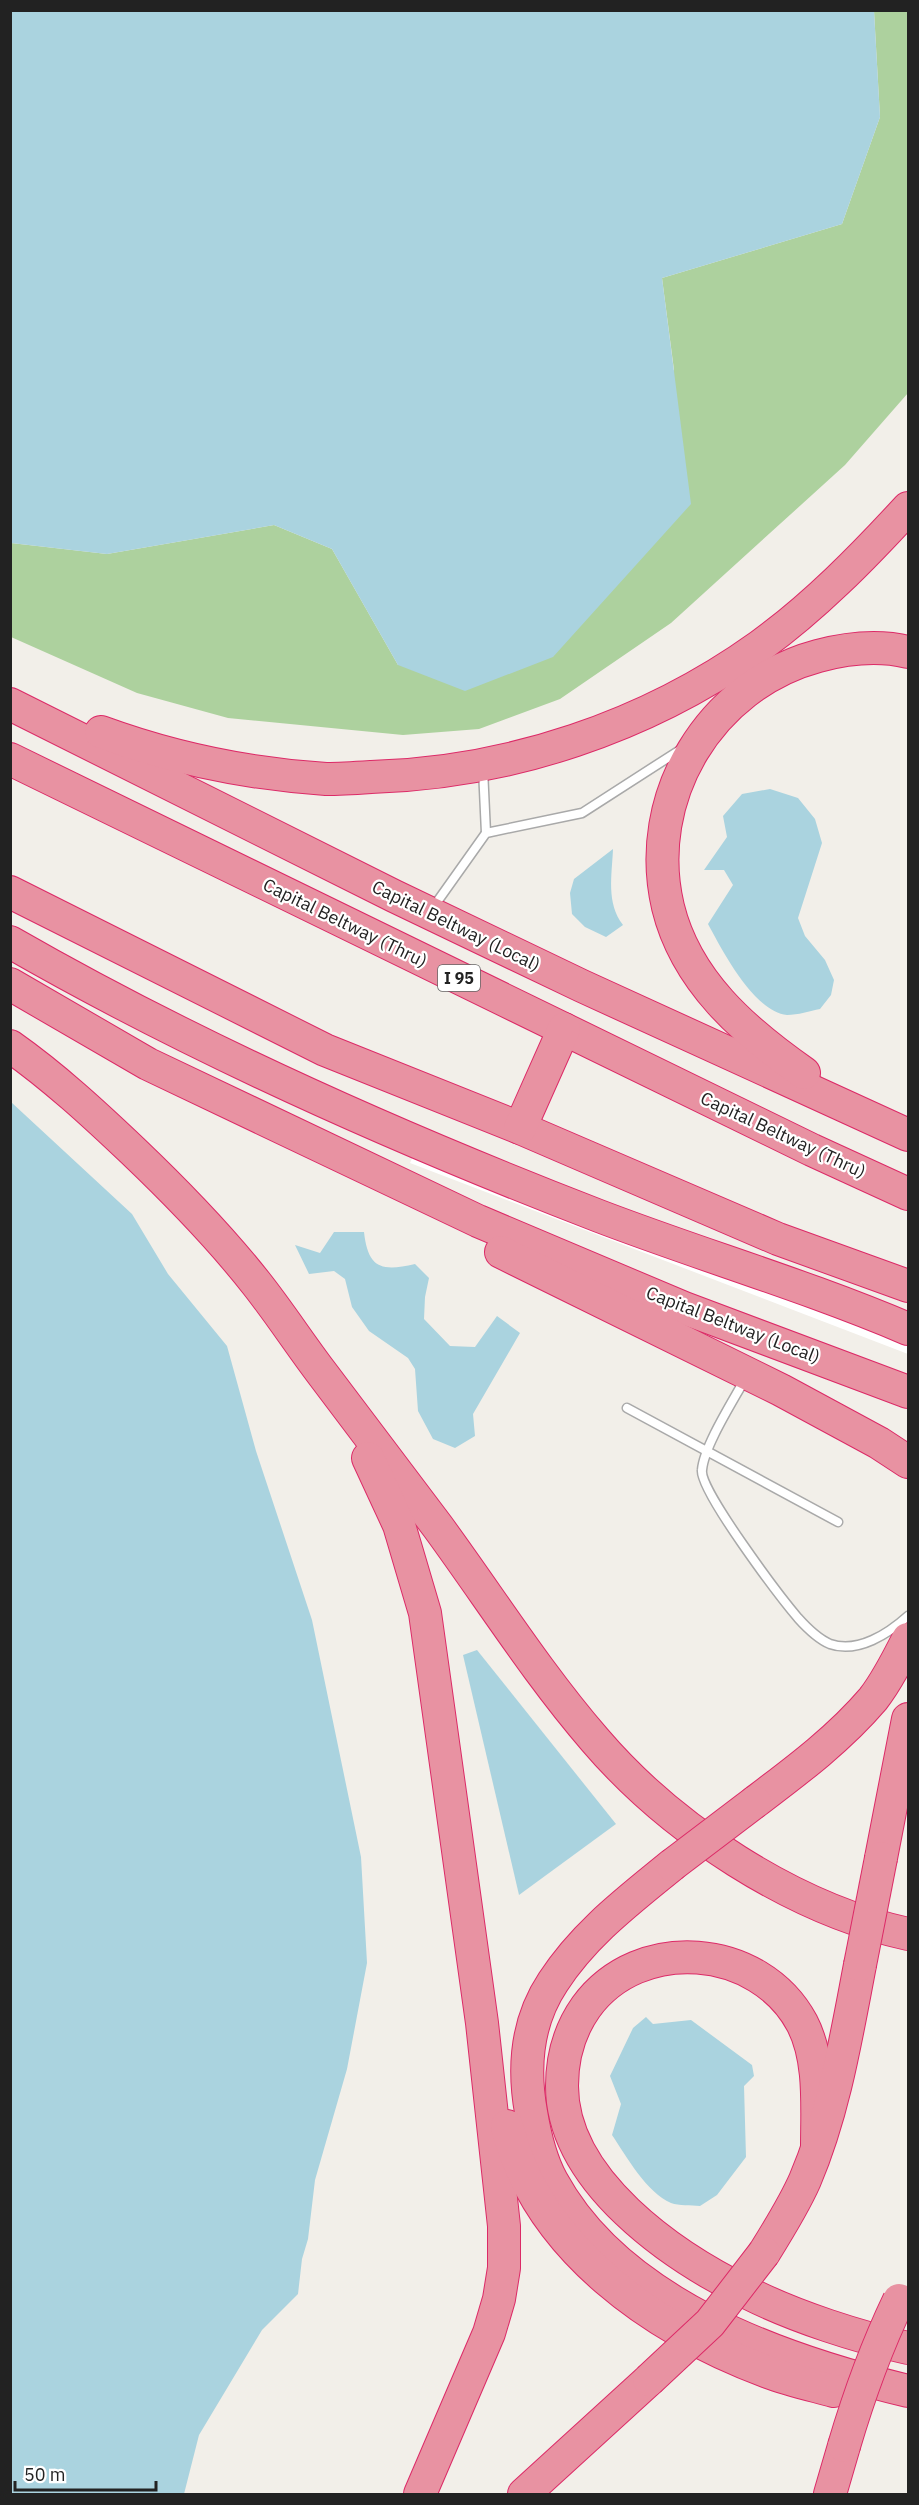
<svg xmlns="http://www.w3.org/2000/svg" width="919" height="2505" viewBox="0 0 919 2505" font-family="'IBM Plex Sans',sans-serif">
<rect width="100%" height="100%" fill="#f2efe9"/>
<!-- forest -->
<polygon fill="#add19e" points="874,11 908,11 908,393 845,465 671,623 560,699 479,729 403,735 228,718 137,693 11,637 11,543 107,554 274,525 332,549 398,665 674,370 662,278 842,224 880,117"/>
<!-- water -->
<g fill="#aad3df">
<polygon points="11,10 874,11 880,117 842,224 662,278 691,504 553,657 465,691 398,665 332,549 274,525 107,554 11,543"/>
<path d="M770,789L798,798L815,819L822,843L798,918L805,936L825,960L834,980L831,995L820,1009C810,1011 798,1015 787,1015C754,1012 722,950 708,924L733,885L724,870H704L727,837L723,816L742,794Z"/>
<path d="M613,849C612,875 606,903 623,925L606,937L585,927L572,914L570,893L574,879Z"/>
<polygon points="11,1102 132,1214 168,1274 227,1346 256,1451 312,1620 361,1857 367,1963 347,2069 315,2180 308,2239 302,2259 298,2294 262,2330 199,2435 184,2494 11,2494"/>
<path d="M334,1232H364C368,1268 381,1272 415,1264L429,1278L425,1297L424,1319L450,1346L475,1347L497,1316L520,1333L473,1414L475,1436L455,1448L433,1439L418,1411L415,1369L408,1358L369,1331L352,1307L345,1279L334,1271L309,1274L295,1245L320,1253Z"/>
<polygon points="477,1650 616,1824 519,1895 463,1655"/>
<path d="M646,2017L653,2024L691,2020L752,2065L754,2076L744,2086L746,2157L717,2195L700,2206C691,2205 679,2206 671,2203C647,2193 626,2156 612,2135L621,2104L610,2076L633,2028Z"/>
</g>
<!-- pier -->
<polygon fill="#fff" points="422,1136 908,1321 908,1354 410,1163"/>
<g fill="none" stroke-linecap="round" stroke-linejoin="round">
<!-- lane casing -->
<g stroke="#a9a9a9" stroke-width="11">
<g id="lane">
<polyline points="483,769 486,833"/>
<polyline points="432,909 486,833 582,813 683,748"/>
<path d="M745,1379C733,1401 704,1446 702,1470C699,1490 781,1598 798,1618C807,1628 818,1639 830,1644C858,1654 889,1633 908,1616"/>
<polyline points="627,1408 838,1522"/>
</g>
</g>
<!-- highway casing -->
<g stroke="#dc2a67" stroke-width="34">
<g id="highway">
<polyline points="10,704 394,896 582,986 908,1135"/>
<path d="M101,732C172,758 250,774 326,779C341,779 356,778 371,777C509,773 647,727 760,646C814,607 863,557 908,508"/>
<polyline points="10,759 812,1150 908,1194"/>
<polyline points="10,892 325,1050 520,1128 778,1239 908,1286"/>
<path d="M10,942C198,1050 397,1138 599,1216C701,1255 807,1286 908,1329"/>
<polyline points="10,984 148,1064 478,1221 684,1308 908,1392"/>
<path d="M10,1046C54,1077 94,1114 133,1151C177,1193 219,1236 256,1283C279,1312 299,1343 321,1372C360,1424 399,1475 438,1527C490,1598 537,1673 595,1740C671,1829 793,1909 908,1934"/>
<path d="M804,1073C744,1031 686,981 668,907C642,797 710,685 818,656C848,648 879,645 908,652"/>
<polyline points="520,1128 564,1029"/>
<polyline points="501,1252 781,1390 879,1443 908,1462"/>
<polyline points="368,1458 399,1525 425,1613 482,2023 504,2226 504,2268 499,2299 489,2333 420,2494"/>
<path d="M755,1802C796,1771 839,1739 873,1699C887,1681 898,1659 908,1639"/>
<polyline points="881,1858 908,1719"/>
<path d="M672,1865C628,1901 584,1934 553,1982C527,2021 523,2067 531,2112C535,2136 540,2159 552,2181C619,2304 780,2360 908,2391"/>
<path d="M507,2126C537,2249 655,2330 768,2372C789,2380 812,2385 834,2391"/>
<path d="M817,2147C817,2107 821,2059 802,2023C759,1943 639,1934 586,2007C569,2031 562,2058 562,2086C562,2181 673,2257 750,2294C796,2317 858,2337 908,2348"/>
<path d="M764,2253C779,2229 794,2205 805,2180C834,2112 846,2038 860,1965"/>
<polyline points="524,2494 649,2380"/>
<polyline points="830,2494 844,2446"/>
</g>
</g>
<!-- lane -->
<use href="#lane" stroke="#fff" stroke-width="8"/>
<!-- highway -->
<use href="#highway" stroke="#e892a2" stroke-width="32"/>
<!-- highway-bridge casing -->
<g stroke="#dc2a67" stroke-width="34" stroke-linecap="butt">
<g id="highway-bridge">
<polyline points="672,1865 755,1802"/>
<polyline points="860,1965 881,1858"/>
<polyline points="649,2380 710,2323 764,2253"/>
<path d="M844,2446C859,2395 876,2348 899,2300"/>
</g>
</g>
<!-- highway-bridge -->
<use href="#highway-bridge" stroke="#e892a2" stroke-width="32"/>
</g>
<g text-anchor="middle" stroke-width="4.5" stroke-linejoin="round" paint-order="stroke">
<!-- shield labels -->
<rect fill="#fff" stroke="#646464" stroke-width="1.5" x="438" y="965" width="42" height="26" rx="4.5"/>
<g font-size="16" font-weight="bold" fill="#222">
<text x="459" y="984">I 95</text>
</g>
<!-- street labels -->
<g font-size="18" fill="#222" stroke="#fff">
<text transform="translate(345 923) rotate(26)" y="6">Capital Beltway (Thru)</text>
<text transform="translate(456 926) rotate(26)" y="6">Capital Beltway (Local)</text>
<text transform="translate(783 1135) rotate(25)" y="6">Capital Beltway (Thru)</text>
<text transform="translate(733 1325) rotate(21)" y="6">Capital Beltway (Local)</text>
</g>
</g>
<!-- border -->
<rect width="919" height="2505" fill="none" stroke="#222222" stroke-width="24"/>
<!-- scale -->
<path d="M15 2481v9h141v-9" fill="none" stroke="#222222" stroke-width="3"/>
<text x="24" y="2481" font-size="18" fill="#222222" stroke="#ffffff" stroke-width="4.5" paint-order="stroke">50 m</text>
</svg>
